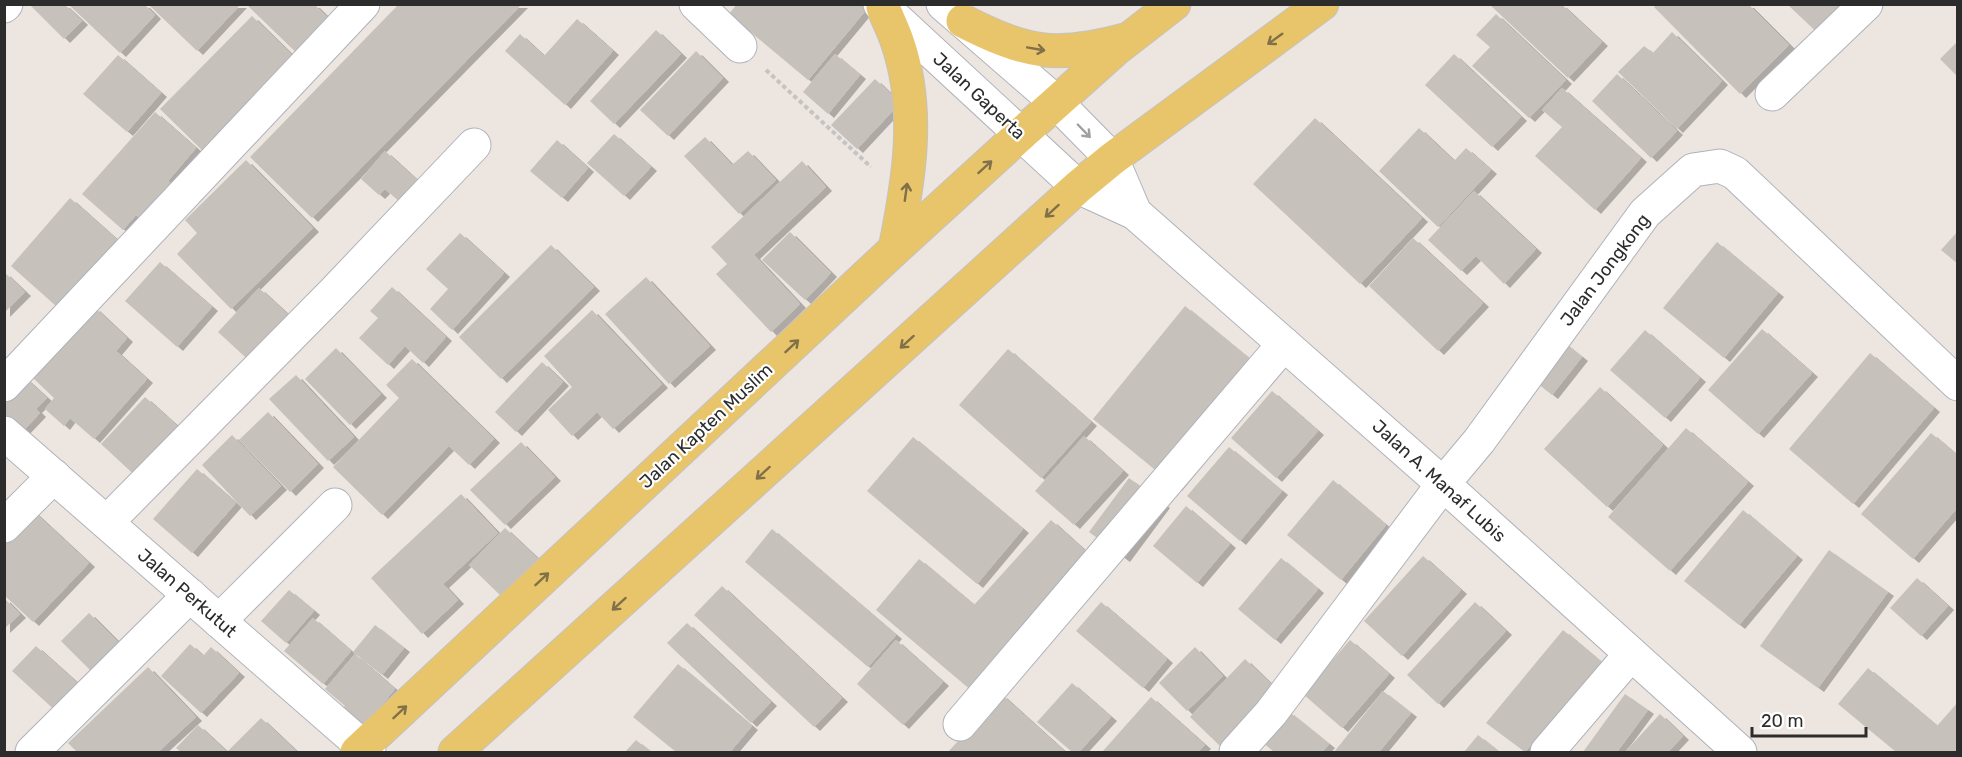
<svg xmlns="http://www.w3.org/2000/svg" width="1962" height="757" viewBox="0 0 1962 757" font-family="Rubik,sans-serif">
<defs>
<filter id="shadow"><feDropShadow dx="6" dy="4" stdDeviation="0" flood-color="#0004"/></filter>
</defs>
<rect width="100%" height="100%" fill="#ede6e0"/>
<!-- building -->
<g fill="#c6c1bb" filter="url(#shadow)">
<polygon points="29,4 64,4 82,21 64,39"/>
<polygon points="68,4 144,4 155,15 120,53"/>
<polygon points="148,4 241,4 197,51"/>
<polygon points="249,4 314,4 338,28 306,62 248,6"/>
<polygon points="399,4 522,4 312,218 250,157"/>
<polygon points="737,4 871,4 808,80 729,14"/>
<polygon points="1489,4 1561,4 1602,42 1568,78"/>
<polygon points="1657,4 1748,4 1789,45 1740,94 1654,7"/>
<polygon points="1787,4 1838,4 1848,13 1824,39"/>
<polygon points="1496,14 1566,80 1529,118 1472,66 1490,47 1476,35"/>
<polygon points="252,16 303,66 211,159 160,109"/>
<polygon points="577,19 613,51 565,105 505,51 520,34 544,56"/>
<polygon points="656,30 681,54 614,124 590,101"/>
<polygon points="1672,32 1722,81 1677,129 1618,72 1644,46 1653,53"/>
<polygon points="1958,41 1958,77 1940,59"/>
<polygon points="696,51 723,78 668,136 640,110"/>
<polygon points="835,54 860,75 828,114 803,92"/>
<polygon points="1454,54 1521,117 1492,147 1425,85"/>
<polygon points="118,55 161,93 127,132 83,94"/>
<polygon points="1617,74 1677,131 1651,158 1592,101"/>
<polygon points="875,79 900,103 857,149 831,125"/>
<polygon points="1562,88 1641,158 1595,210 1535,156 1562,127 1542,110"/>
<polygon points="155,112 196,148 168,181 182,193 151,228 136,215 123,230 82,194"/>
<polygon points="1315,118 1422,218 1360,284 1253,184"/>
<polygon points="1419,128 1454,161 1466,148 1491,170 1438,227 1379,171"/>
<polygon points="614,134 651,167 624,196 587,163"/>
<polygon points="705,137 732,165 748,151 776,180 739,214 684,156"/>
<polygon points="557,140 588,168 562,198 530,171"/>
<polygon points="385,151 420,183 401,203 385,189 379,195 361,179"/>
<polygon points="246,160 313,228 231,309 177,254 197,233 185,220"/>
<polygon points="802,161 826,187 754,255 800,304 771,332 716,274 727,264 711,247"/>
<polygon points="1474,191 1536,249 1504,284 1476,256 1461,271 1428,240"/>
<polygon points="70,198 125,247 65,314 11,266"/>
<polygon points="1958,231 1958,264 1941,250"/>
<polygon points="790,232 831,273 805,300 762,260"/>
<polygon points="460,233 504,273 452,330 430,309 448,289 426,269"/>
<polygon points="1413,238 1483,303 1438,351 1369,286"/>
<polygon points="1717,242 1778,293 1724,358 1663,308"/>
<polygon points="551,245 594,287 501,379 459,337"/>
<polygon points="160,262 212,307 177,347 125,301"/>
<polygon points="4,272 25,292 4,313"/>
<polygon points="646,277 710,346 669,384 605,314"/>
<polygon points="392,287 446,337 423,363 405,346 388,365 359,338 378,318 370,311"/>
<polygon points="259,288 297,323 256,367 218,332"/>
<polygon points="1185,306 1268,374 1176,487 1093,419"/>
<polygon points="94,307 127,338 116,351 147,379 94,439 70,418 64,426 45,409 54,398 32,377"/>
<polygon points="592,310 662,384 613,429 597,412 572,436 548,410 572,387 544,356"/>
<polygon points="1762,329 1812,373 1758,434 1708,390"/>
<polygon points="1645,330 1700,378 1665,418 1610,370"/>
<polygon points="1562,341 1582,357 1552,395 1532,379"/>
<polygon points="336,348 381,394 350,425 305,379"/>
<polygon points="1008,349 1091,422 1041,478 959,405"/>
<polygon points="1870,353 1934,408 1853,504 1789,449"/>
<polygon points="412,359 494,439 469,465 449,446 382,515 333,467 399,398 386,385"/>
<polygon points="542,362 563,382 516,432 495,412"/>
<polygon points="296,375 354,437 328,461 269,399"/>
<polygon points="25,378 47,398 36,409 40,413 21,433 4,418 4,400"/>
<polygon points="1600,387 1663,445 1607,507 1544,449"/>
<polygon points="1272,391 1318,431 1276,478 1231,438"/>
<polygon points="145,397 186,434 142,482 101,444"/>
<polygon points="268,412 318,464 290,492 239,440"/>
<polygon points="1686,428 1748,482 1670,571 1608,517"/>
<polygon points="1931,433 1958,456 1958,507 1913,559 1861,514"/>
<polygon points="232,435 281,486 250,516 202,465"/>
<polygon points="1084,436 1123,471 1074,525 1035,491"/>
<polygon points="913,437 1023,529 977,584 867,491"/>
<polygon points="521,442 555,477 505,525 470,490"/>
<polygon points="1229,447 1282,491 1240,541 1187,496"/>
<polygon points="197,469 236,503 192,553 153,519"/>
<polygon points="1129,478 1164,504 1124,558 1089,532"/>
<polygon points="1333,480 1386,525 1341,580 1287,535"/>
<polygon points="461,494 498,533 443,584 458,600 422,634 371,578"/>
<polygon points="1186,506 1230,544 1197,583 1153,546"/>
<polygon points="1743,510 1797,556 1739,625 1684,581"/>
<polygon points="33,511 89,563 33,622 4,595 4,541"/>
<polygon points="1051,520 1103,567 985,702 876,610 919,559 974,605"/>
<polygon points="505,528 538,559 502,597 469,565"/>
<polygon points="772,529 896,635 868,667 745,562"/>
<polygon points="1829,550 1888,592 1818,688 1760,646"/>
<polygon points="1423,556 1461,590 1402,656 1364,621"/>
<polygon points="1281,558 1318,589 1275,640 1238,609"/>
<polygon points="1917,578 1948,606 1921,636 1890,608"/>
<polygon points="722,586 842,698 814,727 694,615"/>
<polygon points="289,590 314,611 286,643 261,621"/>
<polygon points="4,598 20,614 4,629"/>
<polygon points="1101,602 1167,659 1143,688 1076,631"/>
<polygon points="1475,602 1506,631 1438,704 1407,675"/>
<polygon points="89,613 128,652 100,680 61,641"/>
<polygon points="313,618 351,651 323,684 284,651"/>
<polygon points="687,623 771,702 751,723 667,643"/>
<polygon points="375,625 404,648 382,675 353,652"/>
<polygon points="1563,630 1601,662 1525,752 1486,723"/>
<polygon points="896,640 943,682 903,725 857,684"/>
<polygon points="1350,640 1389,674 1342,728 1303,694"/>
<polygon points="190,644 203,656 211,647 239,673 201,713 161,676"/>
<polygon points="36,646 84,689 60,715 12,671"/>
<polygon points="1195,647 1223,676 1187,711 1159,683"/>
<polygon points="355,654 395,689 363,727 342,709 345,706 325,689"/>
<polygon points="1245,659 1276,689 1220,746 1190,717"/>
<polygon points="678,664 752,726 730,752 676,752 633,717"/>
<polygon points="148,667 196,717 158,752 77,752 68,743"/>
<polygon points="1868,668 1937,726 1958,702 1958,752 1896,752 1838,704"/>
<polygon points="1072,683 1111,717 1079,752 1072,752 1037,722"/>
<polygon points="1383,691 1411,713 1379,752 1334,752"/>
<polygon points="1001,694 1065,752 948,752"/>
<polygon points="1625,694 1648,710 1617,752 1583,752"/>
<polygon points="1151,697 1205,745 1198,752 1102,752"/>
<polygon points="1288,711 1329,744 1322,752 1274,752 1262,742"/>
<polygon points="1660,714 1683,736 1668,752 1625,752"/>
<polygon points="261,718 297,752 227,752"/>
<polygon points="198,725 227,752 181,752 176,748"/>
<polygon points="1478,735 1499,752 1464,752"/>
<polygon points="636,740 651,752 625,752"/>
</g>
<g fill="none" stroke-linecap="round" stroke-linejoin="round">
<!-- street casing -->
<g stroke="#b0b2bb" stroke-width="35">
<g id="street">
<polyline points="696,4 740,46"/>
<polyline points="4,6 6,4"/>
<polyline points="1772,94 1866,4"/>
<polyline points="4,385 363,4"/>
<polyline points="4,433 369,752"/>
<polyline points="107,522 334,292 474,145"/>
<polyline points="4,526 54,476"/>
<polyline points="219,621 335,505"/>
<polyline points="960,724 1284,344"/>
<polyline points="32,752 190,595"/>
<polyline points="1236,752 1271,713 1443,484 1479,441 1645,213 1693,170 1720,166 1735,173 1958,384"/>
<polyline points="1547,752 1631,654"/>
</g>
</g>
<!-- secondary casing -->
<g stroke="#b0b2bb" stroke-width="35">
<g id="secondary">
<polyline points="880,4 1078,187 1135,213 1443,484 1740,752"/>
<polyline points="943,4 1057,103 1112,159 1135,213"/>
</g>
</g>
<!-- primary casing -->
<g stroke="#c4c4c4" stroke-width="35">
<g id="primary">
<path d="M883,7C887,18 893,29 897,41C921,109 909,180 895,249"/>
<path d="M963,21C1026,53 1055,59 1125,40"/>
<polyline points="357,752 895,249 1020,135 1116,49 1174,4"/>
<polyline points="455,752 1078,187 1112,159 1322,4"/>
</g>
</g>
<!-- path -->
<polyline stroke="#c4c4c4" stroke-width="4" stroke-dasharray="4.5 3" stroke-linecap="butt" points="766,70 871,167"/>
<!-- street -->
<use href="#street" stroke="#fff" stroke-width="33"/>
<!-- secondary -->
<use href="#secondary" stroke="#fff" stroke-width="33"/>
<!-- primary -->
<use href="#primary" stroke="#e8c46a" stroke-width="33"/>
</g>
<!-- one-way arrows -->
<defs><path id="oneway-shaft" d="M-6 0H5M1.5-3L5.5 0L1.5 3" fill="none" stroke-width="1.6" stroke-linecap="round" stroke-linejoin="round" transform="scale(1.5)"/></defs>
<g stroke="#817048">
<use href="#oneway-shaft" transform="translate(1275 39) rotate(144)"/>
<use href="#oneway-shaft" transform="translate(1036 49) rotate(10)"/>
<use href="#oneway-shaft" transform="translate(985 167) rotate(-42)"/>
<use href="#oneway-shaft" transform="translate(906 192) rotate(-82)"/>
<use href="#oneway-shaft" transform="translate(1052 211) rotate(138)"/>
<use href="#oneway-shaft" transform="translate(907 342) rotate(138)"/>
<use href="#oneway-shaft" transform="translate(792 346) rotate(-43)"/>
<use href="#oneway-shaft" transform="translate(763 473) rotate(138)"/>
<use href="#oneway-shaft" transform="translate(542 579) rotate(-43)"/>
<use href="#oneway-shaft" transform="translate(619 604) rotate(138)"/>
<use href="#oneway-shaft" transform="translate(400 712) rotate(-43)"/>
</g>
<use stroke="#a0a0a0" href="#oneway-shaft" transform="translate(1084 131) rotate(46)"/>
<g text-anchor="middle" stroke-width="4.5" stroke-linejoin="round" paint-order="stroke">
<!-- street labels -->
<g font-size="18" fill="#2c2c2c" stroke="#fff">
<text transform="translate(979 96) rotate(43)" y="6">Jalan Gaperta</text>
<text transform="translate(1605 270) rotate(-53)" y="6">Jalan Jongkong</text>
<text transform="translate(706 426) rotate(-43)" y="6">Jalan Kapten Muslim</text>
<text transform="translate(1439 481) rotate(42)" y="6">Jalan A. Manaf Lubis</text>
<text transform="translate(187 593) rotate(41)" y="6">Jalan Perkutut</text>
</g>
</g>
<!-- border -->
<rect width="1962" height="757" fill="none" stroke="#2c2c2c" stroke-width="12"/>
<!-- scale -->
<path d="M1752 727v9h114v-9" fill="none" stroke="#2c2c2c" stroke-width="3"/>
<text x="1761" y="727" font-size="18" fill="#2c2c2c" stroke="#ffffff" stroke-width="4.5" paint-order="stroke">20 m</text>
</svg>
